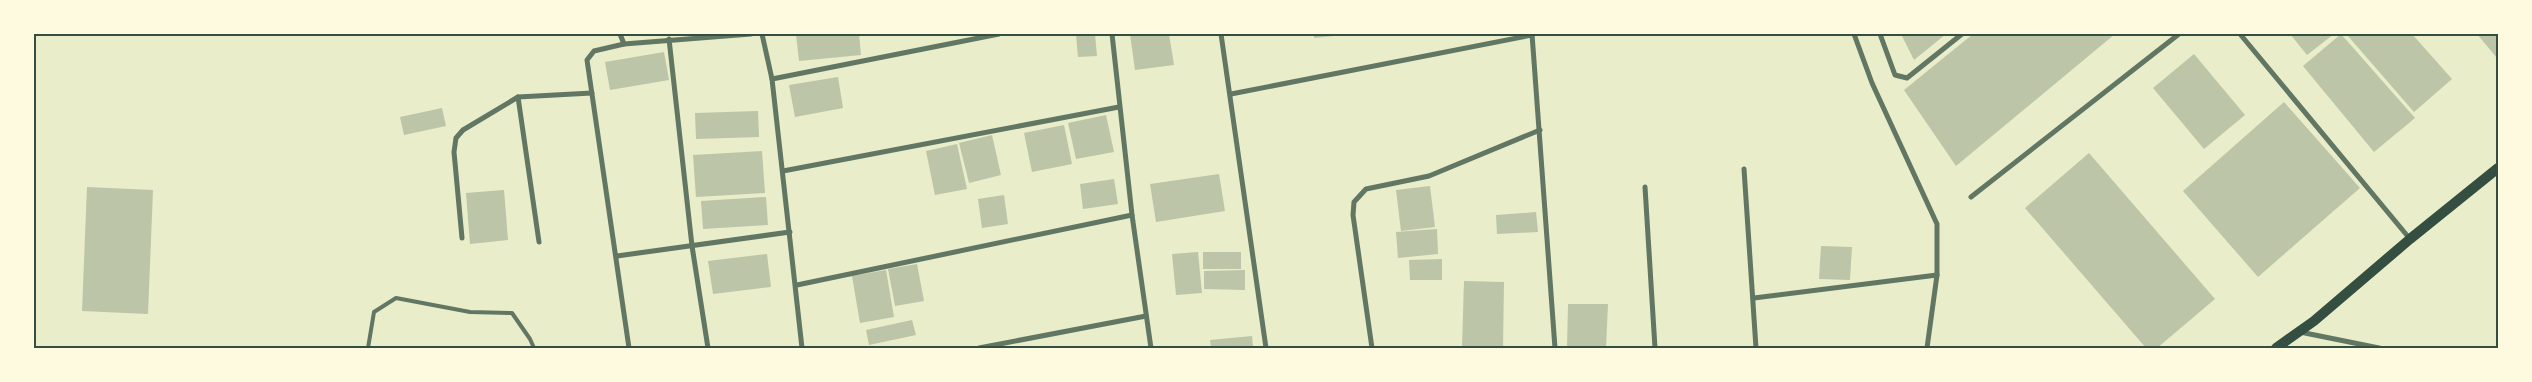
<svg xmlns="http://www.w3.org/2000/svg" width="2532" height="382" viewBox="0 0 2532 382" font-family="Inter,sans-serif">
<rect width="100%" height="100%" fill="#e9edc9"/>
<!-- building -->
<g fill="#bcc5a7">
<polygon points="796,34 859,34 861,55 799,61"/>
<polygon points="1076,34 1095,34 1097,56 1078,57"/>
<polygon points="1130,34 1169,34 1174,65 1135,70"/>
<polygon points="1314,34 1343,34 1343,35 1314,38"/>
<polygon points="1901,34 1946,34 1914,60"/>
<polygon points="1973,34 2115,34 1956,166 1904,90"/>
<polygon points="2290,34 2334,34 2307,55"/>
<polygon points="2341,34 2415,118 2374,152 2303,66"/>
<polygon points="2351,34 2412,34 2452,79 2414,112 2348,36"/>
<polygon points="2477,34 2498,34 2498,56 2497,58"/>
<polygon points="664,52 669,80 610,90 605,62"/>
<polygon points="2194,54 2245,115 2204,149 2153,88"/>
<polygon points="838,77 843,108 795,117 789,85"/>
<polygon points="2284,102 2360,188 2258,277 2183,191"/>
<polygon points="442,108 446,126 404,135 400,117"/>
<polygon points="758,111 759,137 696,139 695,113"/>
<polygon points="1106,115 1114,152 1076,159 1068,123"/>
<polygon points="1064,125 1072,164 1032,172 1024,133"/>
<polygon points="992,135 1001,175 969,183 959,143"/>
<polygon points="957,144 967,189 935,195 926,151"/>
<polygon points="762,151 765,193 696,197 693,155"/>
<polygon points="2089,153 2215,299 2157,348 2146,348 2025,208"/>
<polygon points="1219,174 1225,211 1156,222 1150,184"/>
<polygon points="1114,179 1118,204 1083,209 1080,184"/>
<polygon points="1430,186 1435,227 1401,231 1396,190"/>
<polygon points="87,187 153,190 148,314 82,311"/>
<polygon points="504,190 508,240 470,244 466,193"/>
<polygon points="1004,195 1008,224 982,228 978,199"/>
<polygon points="766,197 768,225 703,229 701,201"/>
<polygon points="1536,212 1538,232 1497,234 1496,215"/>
<polygon points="1437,229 1438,254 1398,258 1396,232"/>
<polygon points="1821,246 1852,247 1850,280 1819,279"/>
<polygon points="1198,252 1202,293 1176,295 1172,254"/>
<rect x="1203" y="252" width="38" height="17"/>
<polygon points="767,254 771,287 713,294 708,261"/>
<polygon points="1442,259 1442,280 1410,280 1409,260"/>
<polygon points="917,264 924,301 895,306 888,269"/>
<polygon points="886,270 894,317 860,323 852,276"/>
<polygon points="1245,270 1245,290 1204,289 1204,271"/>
<polygon points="1464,281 1504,282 1503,348 1462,348"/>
<polygon points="1568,304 1608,304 1606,348 1567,348"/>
<polygon points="912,320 916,335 869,345 866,330"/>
<polygon points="1252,336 1253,348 1211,348 1210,340"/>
</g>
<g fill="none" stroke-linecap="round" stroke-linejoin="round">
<!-- service -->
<polyline stroke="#617663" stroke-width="4" points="368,348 374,312 396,298 470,312 512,313 530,339 534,348"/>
<!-- minor -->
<g stroke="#617663" stroke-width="5">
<polyline points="620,34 624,44"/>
<polyline points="762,34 772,79 802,348"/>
<polyline points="1112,34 1132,215 1151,348"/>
<polyline points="1221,34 1266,348"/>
<polyline points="1532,34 1555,348"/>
<polyline points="1854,34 1872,83 1937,224 1937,275 1927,348"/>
<polyline points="1880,34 1895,75 1907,78 1962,34"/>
<polyline points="2240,34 2410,239"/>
<polyline points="669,39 692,246 708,348"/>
<polyline points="772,79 999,34"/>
<polyline points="1231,94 1532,35"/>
<polyline points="518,97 539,242"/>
<polyline points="1744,169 1756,348"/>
<polyline points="783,171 1119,107"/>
<polyline points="1645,187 1655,348"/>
<polyline points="1971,197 2179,34"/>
<polyline points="462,238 454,152 456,138 463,130 518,97 592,93"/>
<polyline points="617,256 790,232"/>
<polyline points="797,285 1132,215"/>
<polyline points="1754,298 1937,275"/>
<polyline points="2300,332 2379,348"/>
<polyline points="629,348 587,60 594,51 624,44 751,34"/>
<polyline points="979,348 1146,316"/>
<polyline points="1372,348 1353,215 1354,202 1366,189 1429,176 1540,130"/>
</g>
<!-- secondary -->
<polyline stroke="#344e41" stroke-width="10" points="2276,348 2314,321 2410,239 2498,168"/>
</g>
<!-- border -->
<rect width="2532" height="382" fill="none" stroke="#fefae0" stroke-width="70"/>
<rect x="35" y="35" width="2462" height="312" fill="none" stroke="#344e41" stroke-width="2"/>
</svg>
